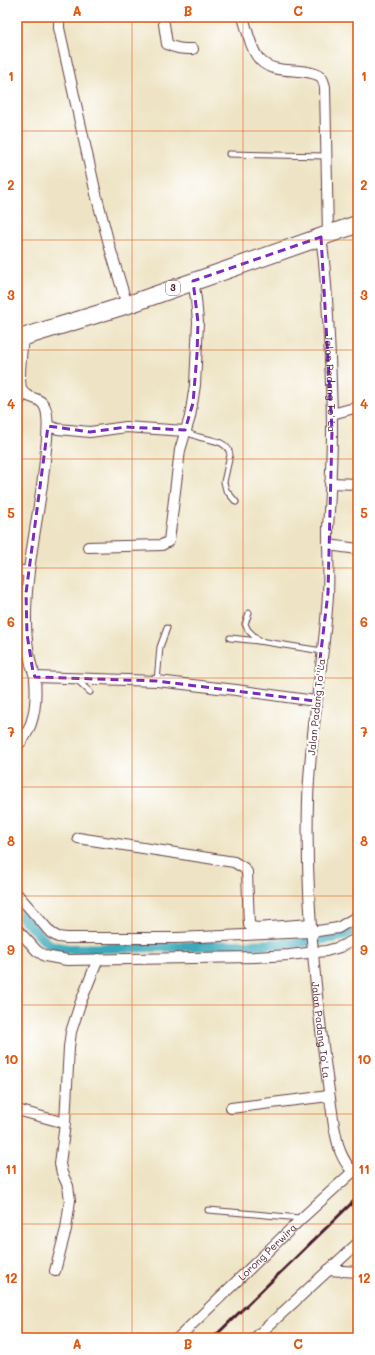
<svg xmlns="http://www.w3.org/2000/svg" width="375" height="1355" viewBox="0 0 375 1355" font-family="Mali,sans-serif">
<rect width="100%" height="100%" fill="#fff"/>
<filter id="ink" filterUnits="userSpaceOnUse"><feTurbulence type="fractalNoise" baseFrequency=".025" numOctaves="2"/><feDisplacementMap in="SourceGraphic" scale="8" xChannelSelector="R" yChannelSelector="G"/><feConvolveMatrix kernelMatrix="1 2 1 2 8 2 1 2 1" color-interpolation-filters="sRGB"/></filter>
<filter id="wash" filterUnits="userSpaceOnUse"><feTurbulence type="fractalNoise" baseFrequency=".012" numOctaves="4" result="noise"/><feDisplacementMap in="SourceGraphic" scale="16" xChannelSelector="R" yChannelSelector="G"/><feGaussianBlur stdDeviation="0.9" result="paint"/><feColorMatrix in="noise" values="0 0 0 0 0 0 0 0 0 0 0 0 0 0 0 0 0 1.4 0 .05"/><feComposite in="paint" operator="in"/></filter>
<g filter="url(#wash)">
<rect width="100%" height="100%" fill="#eee4c5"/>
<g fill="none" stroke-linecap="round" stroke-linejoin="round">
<!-- canal -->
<polyline stroke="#3aa9b9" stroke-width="10" points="17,912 46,942 53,946 68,949 245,945 298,943 343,936 358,928"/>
</g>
</g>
<g filter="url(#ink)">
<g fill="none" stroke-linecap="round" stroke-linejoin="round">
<!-- service casing -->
<g stroke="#633d42" stroke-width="7">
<g id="service">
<polyline points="229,154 326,156"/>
<path d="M185,431C189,433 194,436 199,437C210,440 229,441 230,455L224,482L226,490L236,502"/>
<polyline points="249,613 245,624 248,630 259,641"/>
<polyline points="230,638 259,641 322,651"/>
<polyline points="76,679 90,692"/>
<polyline points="157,681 160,647 167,628"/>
<polyline points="208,1210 300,1218"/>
</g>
</g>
<!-- minor casing -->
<g stroke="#633d42" stroke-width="12">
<g id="minor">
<polyline points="59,17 59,28 96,194 110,248 127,305"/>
<path d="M163,17L167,44C175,49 183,49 193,49"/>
<path d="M243,17C247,29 251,51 260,60C275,76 302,66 320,76C323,78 324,83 325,87L328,234"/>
<path id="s1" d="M321,237C327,277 328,317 330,358C331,381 332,405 332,429C332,462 330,495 328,528C328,550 329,573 328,595C324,663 310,731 308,800C305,909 318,1018 334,1126C338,1145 339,1156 353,1172"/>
<polyline points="17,404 24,393"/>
<polyline points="332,414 358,407"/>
<polyline points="48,426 58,429 90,432 126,427 185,431"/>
<polyline points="330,483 358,484"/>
<polyline points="328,545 358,549"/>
<polyline points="88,547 162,545 169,541 180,450 190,417 195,385 198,322 196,299 193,281"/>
<polyline points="17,570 28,572"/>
<polyline points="35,677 157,681 236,690 315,701"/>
<path d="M17,746C35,729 37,703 35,679C35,674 32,669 31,664C28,651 26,636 26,622C25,568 40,514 45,460C46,445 49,430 47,415C45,395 30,401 23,392C17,384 22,348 23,338"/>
<polyline points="78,838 234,862 244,868 247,872 249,925 252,927 257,928 310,924"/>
<polyline points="17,894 51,933 58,937 66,938 177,938 311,932 338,928 358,916"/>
<polyline points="17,929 37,951 45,956 67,960 255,957 289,955 326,951 340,947 358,938"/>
<polyline points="231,1108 329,1096"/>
<polyline points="17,1110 65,1123"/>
<polyline points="328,1270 358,1272"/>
<polyline points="55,1271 66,1229 70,1200 68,1186 62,1173 60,1164 65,1123 69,1047 71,1032 80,1004 98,959"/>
<path id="s2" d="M178,1338L302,1218L358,1167"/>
<polyline points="255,1338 358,1243"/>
</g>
</g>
<!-- trunk casing -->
<g stroke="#633d42" stroke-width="19">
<polyline id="trunk" points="17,339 127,305 358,224"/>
</g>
<!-- service -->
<use href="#service" stroke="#fff" stroke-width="5"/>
<!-- minor -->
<use href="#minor" stroke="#fff" stroke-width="10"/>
<!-- trunk -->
<use href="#trunk" stroke="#fff" stroke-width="17"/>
<!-- rail -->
<polyline stroke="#4a1f2b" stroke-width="3" points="213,1338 358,1197"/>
</g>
</g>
<!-- marked area -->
<path fill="none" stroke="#7b2cbf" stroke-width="3" stroke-dasharray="8 5" stroke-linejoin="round" d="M321,237L332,430L328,593L315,701L157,681L35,677L33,672L27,634L26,593L48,426L90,432L126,427L185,430L193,403L197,354L198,322L193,281Z"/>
<!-- grid -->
<path fill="none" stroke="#e0560e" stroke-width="1" stroke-opacity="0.55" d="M132,17V1338M243,17V1338M17,131H358M17,240H358M17,350H358M17,459H358M17,568H358M17,678H358M17,787H358M17,896H358M17,1005H358M17,1114H358M17,1224H358"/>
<g text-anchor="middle" stroke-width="4" stroke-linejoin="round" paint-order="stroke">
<!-- shield labels -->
<rect fill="#fff" stroke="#80626b" stroke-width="1" x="166" y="281" width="14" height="14" rx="3"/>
<g font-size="9" font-weight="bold" fill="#4a1f2b">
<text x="173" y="291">3</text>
</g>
<!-- street labels -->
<g font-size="10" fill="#4a1f2b" stroke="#fff">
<text dy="4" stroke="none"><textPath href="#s1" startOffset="147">Jalan Padang To' La</textPath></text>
<text transform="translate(316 707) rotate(-84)" y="4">Jalan Padang To' La</text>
<text dy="4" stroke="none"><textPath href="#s1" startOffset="795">Jalan Padang To' La</textPath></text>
<text dy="4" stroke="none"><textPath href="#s2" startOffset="124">Lorong Perwira</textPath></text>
</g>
</g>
<!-- margin -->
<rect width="375" height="1355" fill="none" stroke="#fff" stroke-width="44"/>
<rect x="22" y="22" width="331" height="1311" fill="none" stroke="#e0560e" stroke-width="1.5"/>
<g font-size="13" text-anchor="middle" font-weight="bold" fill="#e0560e">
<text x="77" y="16">A</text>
<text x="188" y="16">B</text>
<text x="298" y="16">C</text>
<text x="11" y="81">1</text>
<text x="364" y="81">1</text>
<text x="11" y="190">2</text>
<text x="364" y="190">2</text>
<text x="11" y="300">3</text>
<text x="364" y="300">3</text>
<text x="11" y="409">4</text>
<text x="364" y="409">4</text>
<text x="11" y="518">5</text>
<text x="364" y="518">5</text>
<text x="11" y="627">6</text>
<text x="364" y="627">6</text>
<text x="11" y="737">7</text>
<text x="364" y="737">7</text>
<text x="11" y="846">8</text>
<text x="364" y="846">8</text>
<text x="11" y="955">9</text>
<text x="364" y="955">9</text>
<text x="11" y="1064">10</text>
<text x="364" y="1064">10</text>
<text x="11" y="1174">11</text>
<text x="364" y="1174">11</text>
<text x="11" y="1283">12</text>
<text x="364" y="1283">12</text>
<text x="77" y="1349">A</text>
<text x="188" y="1349">B</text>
<text x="298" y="1349">C</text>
</g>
</svg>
